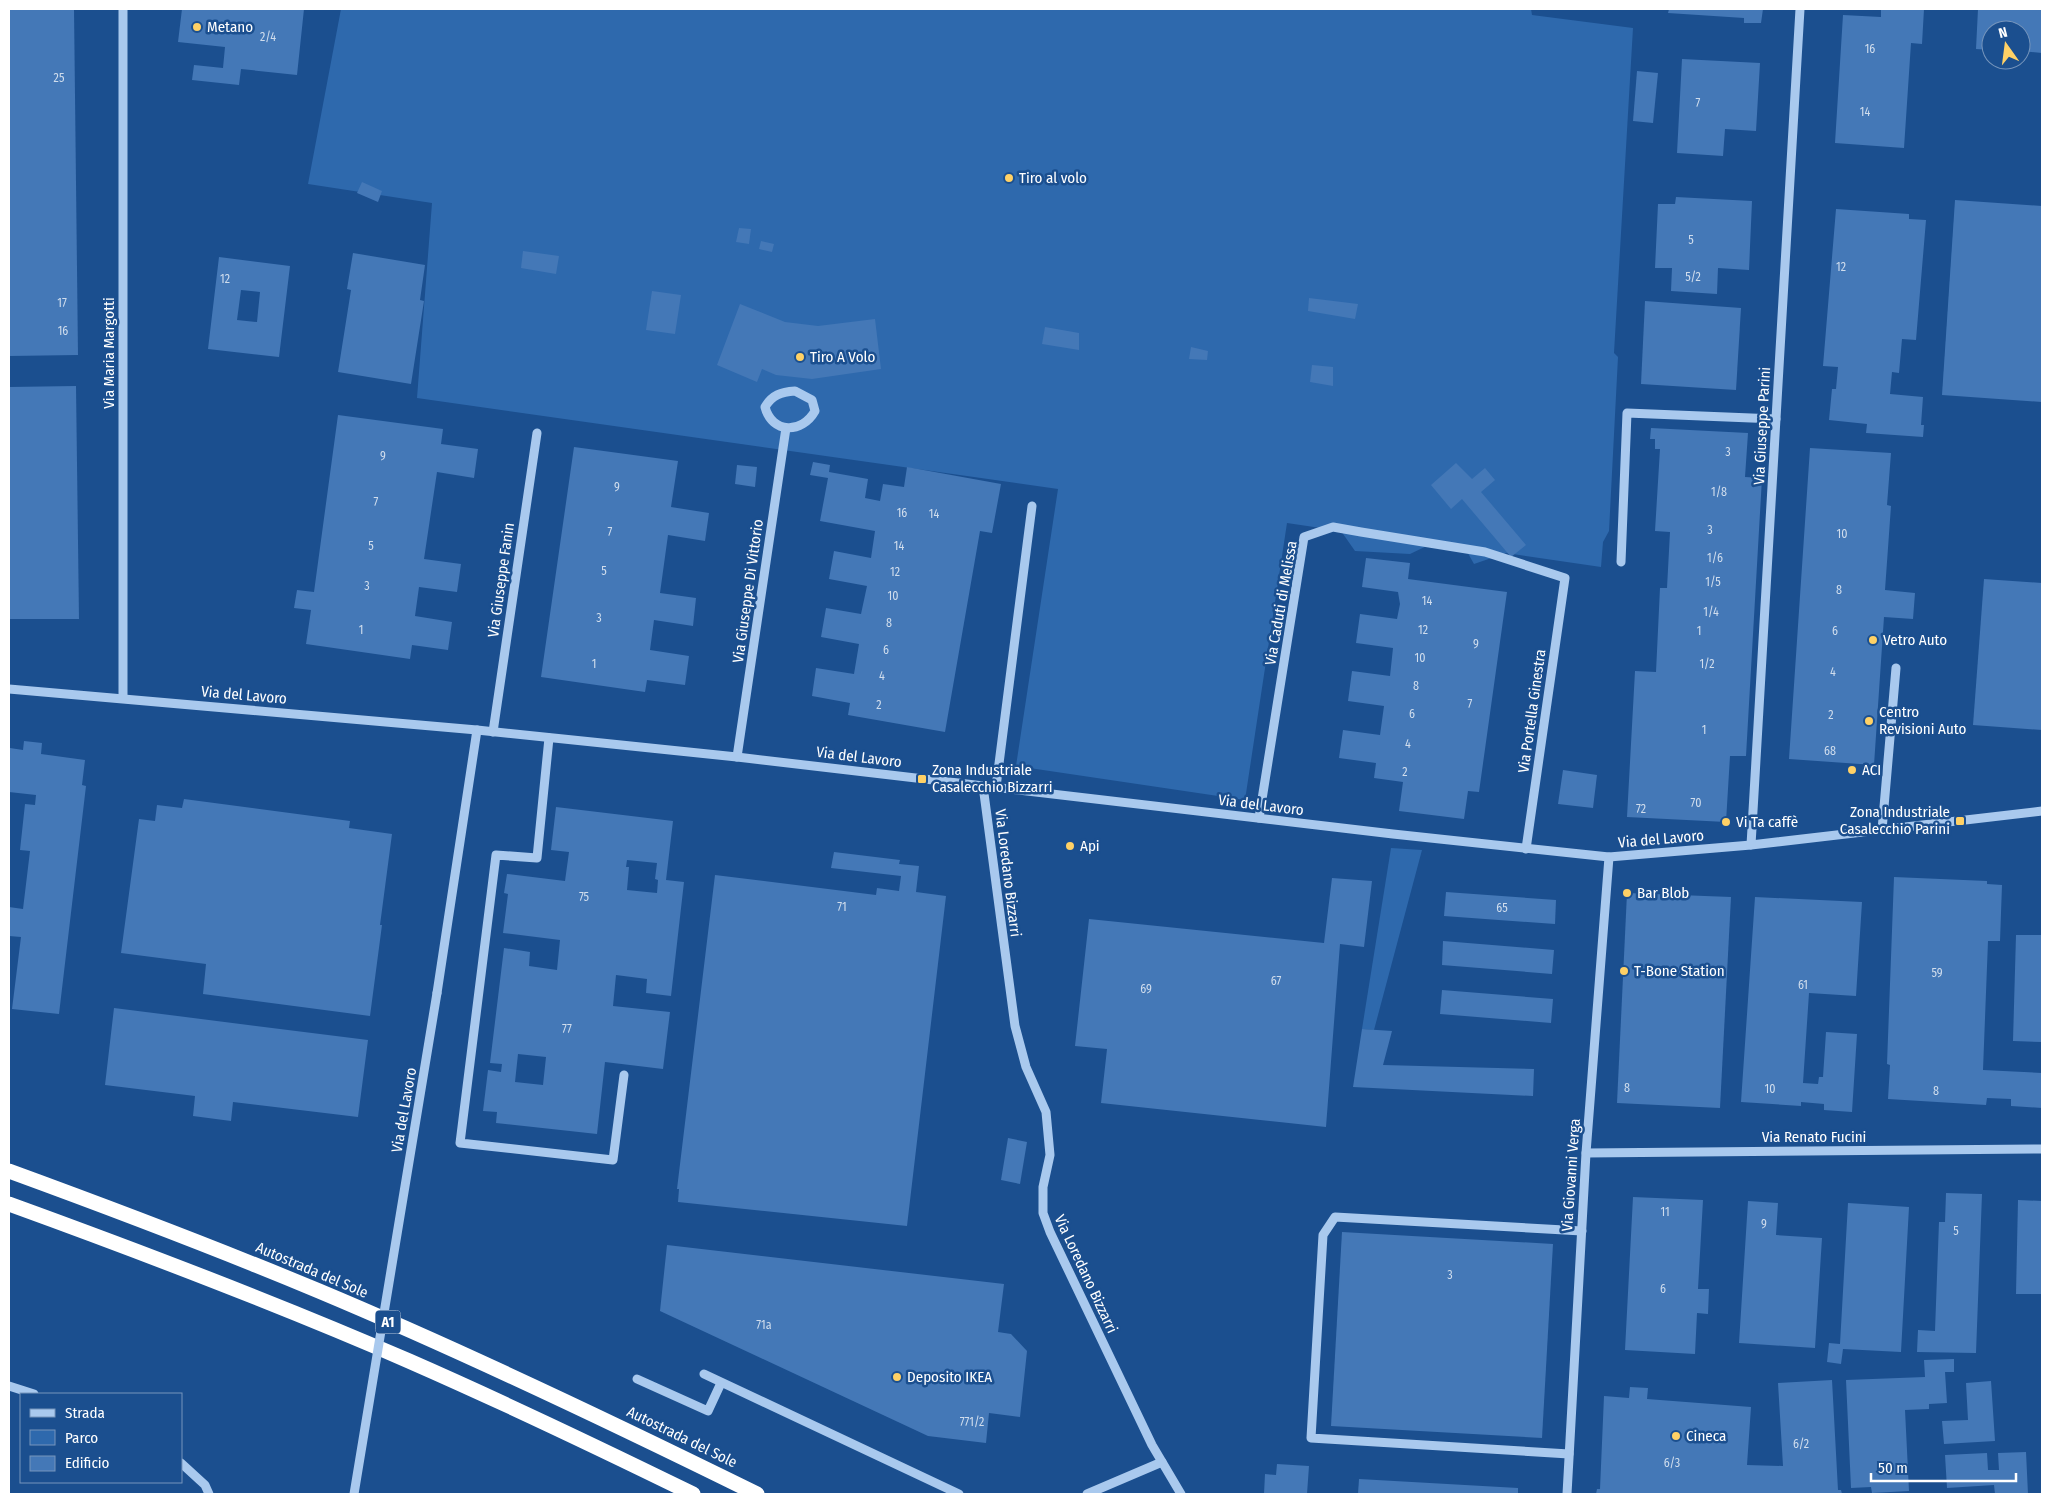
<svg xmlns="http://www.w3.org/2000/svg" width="2051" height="1503" viewBox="0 0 2051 1503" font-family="'Fira Sans Condensed',sans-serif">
<rect width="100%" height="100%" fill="#1b4f8f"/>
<!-- green -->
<g fill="#2e69ad">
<polygon points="341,9 1531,9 1532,15 1633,28 1614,353 1618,357 1609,531 1603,542 1601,567 1506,553 1474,564 1465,548 1433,543 1410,554 1355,551 1341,531 1287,523 1245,800 1016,766 1058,489 417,398 432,203 308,184"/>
<polygon points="1391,848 1422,850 1374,1030 1362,1029"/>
</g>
<!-- building -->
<g fill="#4478b7" fill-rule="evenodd">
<polygon points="9,9 74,9 78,355 9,356"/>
<polygon points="182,9 304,9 297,75 241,69 239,85 192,80 194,65 223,68 225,47 178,42"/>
<polygon points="1669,9 1763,9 1761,23 1744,23 1744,18 1668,13"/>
<polygon points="1881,9 1924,9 1922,44 1911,43 1904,148 1835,143 1843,15 1881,17"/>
<polygon points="1978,9 2042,9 2042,53 2021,51 2021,30 1991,30 1991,50 1976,49"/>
<polygon points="1682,59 1760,63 1756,131 1725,129 1723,156 1677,153"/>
<polygon points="1637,71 1658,73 1653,123 1633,121"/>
<polygon points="362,182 382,191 378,202 357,193"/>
<polygon points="1676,197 1752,201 1749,270 1718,268 1717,294 1671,291 1672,268 1655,268 1658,204 1675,204"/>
<polygon points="1955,200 2042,206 2042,402 1942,395"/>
<polygon points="1836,209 1909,214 1909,219 1926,220 1916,340 1902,339 1899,373 1892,372 1890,394 1923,397 1921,425 1924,425 1923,437 1866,433 1867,424 1829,420 1832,389 1836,389 1838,367 1823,366"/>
<polygon points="739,228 751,229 749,244 736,242"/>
<polygon points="761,241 774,244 772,252 759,249"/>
<polygon points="523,251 559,256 556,274 521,268"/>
<polygon points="353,253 425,265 420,300 424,301 411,384 338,372 351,290 347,289"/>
<path d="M219,257L290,266L279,357L208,349ZM241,290L260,292L257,322L237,320Z"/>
<polygon points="652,291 681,295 675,334 646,330"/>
<polygon points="1309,298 1358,304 1355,319 1308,311"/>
<polygon points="1645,301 1741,308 1736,390 1641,384"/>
<polygon points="740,304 785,322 818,326 875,319 881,369 812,379 776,375 762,369 757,382 717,365"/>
<polygon points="1045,327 1079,333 1079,350 1042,344"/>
<polygon points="1191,347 1208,351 1207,360 1189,359"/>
<polygon points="1312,365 1333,367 1333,386 1310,382"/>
<polygon points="76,386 79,619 9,619 9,387"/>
<polygon points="338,415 443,429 441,444 478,449 474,478 437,472 424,559 461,564 457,592 419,587 415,616 452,622 448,650 412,645 410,659 306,644 311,610 294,608 297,590 314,592"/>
<polygon points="1651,428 1748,433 1745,477 1762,478 1746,756 1730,756 1726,822 1627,817 1635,671 1656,672 1660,588 1667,588 1670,532 1655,531 1660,449 1655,449 1655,439 1650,439"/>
<polygon points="574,447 678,461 671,507 709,513 705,541 668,535 660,593 696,598 693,626 654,620 650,650 689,656 685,685 647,680 645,692 541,677"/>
<polygon points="1810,448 1891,453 1887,505 1891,506 1885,590 1915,593 1913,619 1884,617 1874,765 1789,759"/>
<polygon points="813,462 830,465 829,472 868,479 865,498 880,501 883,484 904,487 907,467 1001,484 992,533 980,531 945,732 848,715 850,703 812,696 816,668 854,674 859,644 821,637 826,608 861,614 867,586 829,579 834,551 871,558 875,531 820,521 828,478 810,475"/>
<polygon points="1456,463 1472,479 1485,468 1495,480 1481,492 1526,545 1511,557 1462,499 1451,509 1431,485"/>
<polygon points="737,465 757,467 755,487 735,484"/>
<polygon points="1366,558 1410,563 1408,579 1507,592 1479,792 1468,791 1464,819 1399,811 1403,782 1374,778 1376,763 1339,758 1343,730 1380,735 1384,706 1348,701 1352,671 1390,676 1393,648 1356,643 1360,614 1397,619 1400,604 1398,592 1362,587"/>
<polygon points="1984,579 2042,583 2042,730 1973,725"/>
<polygon points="24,741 42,743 41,754 85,760 82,785 86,786 59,1014 12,1009 21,937 9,936 9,907 23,909 30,851 20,850 25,804 35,805 36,795 9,792 10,748 23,750"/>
<polygon points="1563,770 1597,775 1593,808 1558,804"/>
<polygon points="184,799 350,821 349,828 392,834 380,925 382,925 370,1016 203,994 206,964 121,953 139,819 155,821 157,805 182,808"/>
<path d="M556,807L673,821L666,880L684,882L671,996L646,993L647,979L616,975L613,1006L670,1012L663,1069L605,1062L597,1134L496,1123L497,1112L483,1111L488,1070L501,1072L502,1064L490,1063L504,948L530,952L529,966L557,970L560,940L503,933L508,894L504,893L507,874L565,881L569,852L551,850ZM627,860L657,863L655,879L658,880L657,893L627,890L629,867H626ZM518,1054L546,1057L543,1085L515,1082Z"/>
<polygon points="834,852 900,860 899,864 919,866 916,892 946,896 907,1226 678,1202 679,1189 677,1189 715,875 876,895 877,888 899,891 901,876 831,868"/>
<polygon points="1894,877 1987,881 1987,884 2002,885 2000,941 1988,941 1983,1070 2042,1073 2042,1108 2011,1106 2011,1099 1987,1098 1986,1105 1888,1099 1890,1065 1887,1064"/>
<polygon points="1332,878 1372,881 1364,947 1340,944 1326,1127 1101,1103 1107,1049 1075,1046 1089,919 1324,943"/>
<polygon points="1446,892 1556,900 1555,924 1444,916"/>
<polygon points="1627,893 1731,897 1720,1108 1617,1103"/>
<polygon points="1755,897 1862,902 1856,996 1809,993 1803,1083 1818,1084 1819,1077 1823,1077 1826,1032 1857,1034 1852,1112 1824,1110 1824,1104 1801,1102 1801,1106 1741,1102"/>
<polygon points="2016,935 2042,935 2042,1042 2013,1041"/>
<polygon points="1443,941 1554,950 1552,974 1442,965"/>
<polygon points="1442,990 1553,999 1551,1023 1440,1014"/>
<polygon points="114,1008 368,1040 358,1117 233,1102 231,1121 193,1116 195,1096 105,1085"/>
<polygon points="1362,1029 1392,1031 1383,1065 1534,1069 1533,1096 1353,1087"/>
<polygon points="1008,1138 1027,1142 1020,1184 1001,1180"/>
<polygon points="1946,1193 1982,1194 1976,1353 1917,1352 1918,1330 1935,1331 1939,1222 1945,1222"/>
<polygon points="1633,1197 1703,1200 1698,1289 1709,1289 1708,1314 1697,1313 1695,1354 1625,1350"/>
<polygon points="2018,1200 2042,1201 2042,1294 2016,1294"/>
<polygon points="1748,1201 1778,1203 1776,1235 1822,1238 1815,1348 1739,1343"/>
<polygon points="1848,1203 1909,1207 1901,1352 1843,1349 1841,1364 1827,1362 1829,1343 1840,1344"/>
<polygon points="1342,1232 1553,1244 1542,1438 1331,1426"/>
<polygon points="667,1245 1004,1284 998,1332 1011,1334 1027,1351 1020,1417 989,1413 986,1443 928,1436 660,1311"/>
<polygon points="1954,1359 1954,1372 1945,1372 1947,1403 1929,1404 1929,1409 1905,1410 1909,1491 1872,1493 1871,1487 1851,1488 1846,1380 1925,1377 1924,1360"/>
<polygon points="1832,1380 1838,1490 1841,1490 1842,1494 1596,1494 1597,1489 1600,1489 1604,1396 1629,1398 1630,1387 1648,1388 1647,1399 1751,1407 1747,1465 1783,1466 1778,1383"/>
<polygon points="1991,1381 1995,1441 1944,1444 1942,1421 1968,1420 1966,1383"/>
<polygon points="2026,1452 2028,1494 1995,1494 1994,1485 1947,1488 1945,1455 1987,1453 1988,1470 1999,1470 1998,1453"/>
<polygon points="1277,1464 1309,1466 1307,1494 1264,1494 1265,1474 1276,1475"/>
<polygon points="1359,1479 1518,1488 1518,1494 1358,1494"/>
</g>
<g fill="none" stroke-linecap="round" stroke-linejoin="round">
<!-- minor -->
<g stroke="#a9c9ee" stroke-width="9">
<polyline points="123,9 123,698"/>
<path d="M795,391L812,400L815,411C802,434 772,434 765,407C772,395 781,392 795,391Z"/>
<polyline points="1621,562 1627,413 1776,419"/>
<polyline points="9,689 477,730 737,757 1393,834 1609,857 1751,845 2042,811"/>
<polyline points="493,732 537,433"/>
<polyline points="549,738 537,858 496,855 460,1143 613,1160 624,1075"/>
<polyline points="737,757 786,428"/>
<polyline points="983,786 1015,1026 1026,1067 1046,1112 1050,1155 1043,1187 1043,1213 1050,1232 1152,1445 1181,1494"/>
<polyline points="996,787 1032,506"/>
<polyline points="1259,818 1304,537 1333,527 1361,532 1485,552 1565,578 1526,849"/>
<polyline points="1882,830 1896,668"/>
<polyline points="1751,845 1800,9"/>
<polyline points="437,993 477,730"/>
<polyline points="1586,1153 2042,1149"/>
<polyline points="704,1374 959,1494"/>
<polyline points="637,1379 708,1411 721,1383"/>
<polyline points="9,1386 34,1394"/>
<polyline points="1569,1454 1311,1438 1323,1235 1335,1217 1582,1231"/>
<polyline points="181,1463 205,1485 209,1494"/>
<polyline points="1087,1494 1162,1462"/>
<polyline points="1567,1494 1586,1153 1609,857"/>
</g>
<!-- highway -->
<g stroke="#fff" stroke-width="15">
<path d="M9,1171C113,1209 216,1248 319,1291C467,1353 613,1423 757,1494"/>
<path d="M9,1204C144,1253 278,1304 409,1361C505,1403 599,1448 693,1494"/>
</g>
<!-- minor-bridge -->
<polyline stroke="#a9c9ee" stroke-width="9" points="354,1494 437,993"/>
</g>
<!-- markers -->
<g fill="#ffd166" stroke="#1b4f8f" stroke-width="2">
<circle cx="197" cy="27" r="5"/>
<circle cx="1009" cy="178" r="5"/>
<circle cx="800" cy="357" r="5"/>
<circle cx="1873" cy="640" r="5"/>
<circle cx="1869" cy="721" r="5"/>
<circle cx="1852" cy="770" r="5"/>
<rect x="917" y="774" width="10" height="10" rx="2.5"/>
<rect x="1955" y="816" width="10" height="10" rx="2.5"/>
<circle cx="1726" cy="822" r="5"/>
<circle cx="1070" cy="846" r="5"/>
<circle cx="1627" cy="893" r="5"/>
<circle cx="1624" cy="971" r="5"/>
<circle cx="897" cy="1377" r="5"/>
<circle cx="1676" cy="1436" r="5"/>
</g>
<g text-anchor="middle" stroke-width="5" stroke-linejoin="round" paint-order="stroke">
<!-- number labels -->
<g font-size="12" fill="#d0dded">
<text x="268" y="41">2/4</text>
<text x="1870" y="53">16</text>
<text x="59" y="82">25</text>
<text x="1698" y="107">7</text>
<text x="1865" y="116">14</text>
<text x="1691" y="244">5</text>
<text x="1841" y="271">12</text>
<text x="1693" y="281">5/2</text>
<text x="225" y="283">12</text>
<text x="62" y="307">17</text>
<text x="63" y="335">16</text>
<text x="1728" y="456">3</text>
<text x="383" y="460">9</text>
<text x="617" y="491">9</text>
<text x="1719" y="496">1/8</text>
<text x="376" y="506">7</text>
<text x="902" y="517">16</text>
<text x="934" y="518">14</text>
<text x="1710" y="534">3</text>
<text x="610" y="536">7</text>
<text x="1842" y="538">10</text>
<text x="371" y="550">5</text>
<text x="899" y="550">14</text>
<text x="1715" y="562">1/6</text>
<text x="604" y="575">5</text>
<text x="895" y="576">12</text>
<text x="1713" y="586">1/5</text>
<text x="367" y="590">3</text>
<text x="1839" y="594">8</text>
<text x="893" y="600">10</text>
<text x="1427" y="605">14</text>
<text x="1711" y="616">1/4</text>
<text x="599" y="622">3</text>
<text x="889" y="627">8</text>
<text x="361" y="634">1</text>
<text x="1423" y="634">12</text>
<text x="1699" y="635">1</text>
<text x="1835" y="635">6</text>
<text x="1476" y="648">9</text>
<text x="886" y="654">6</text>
<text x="1420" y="662">10</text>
<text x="594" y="668">1</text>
<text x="1707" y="668">1/2</text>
<text x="1833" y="676">4</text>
<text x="882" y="680">4</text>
<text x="1416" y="690">8</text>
<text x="1470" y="708">7</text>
<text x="879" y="709">2</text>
<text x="1412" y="718">6</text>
<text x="1831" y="719">2</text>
<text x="1704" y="734">1</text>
<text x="1408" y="748">4</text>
<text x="1830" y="755">68</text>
<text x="1405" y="776">2</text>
<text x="1696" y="807">70</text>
<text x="1641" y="813">72</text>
<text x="584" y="901">75</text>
<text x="842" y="911">71</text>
<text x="1502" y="912">65</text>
<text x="1937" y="977">59</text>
<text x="1276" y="985">67</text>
<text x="1803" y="989">61</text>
<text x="1146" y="993">69</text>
<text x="567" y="1033">77</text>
<text x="1627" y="1092">8</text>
<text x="1770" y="1093">10</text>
<text x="1936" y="1095">8</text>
<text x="1665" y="1216">11</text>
<text x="1764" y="1228">9</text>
<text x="1956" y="1235">5</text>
<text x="1450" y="1279">3</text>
<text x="1663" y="1293">6</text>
<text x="764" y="1329">71a</text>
<text x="972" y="1426">771/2</text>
<text x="1801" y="1448">6/2</text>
<text x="1672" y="1467">6/3</text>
</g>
<!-- shield labels -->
<rect fill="#1b4f8f" stroke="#bbcadd" stroke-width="1" x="375.5" y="1310.5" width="25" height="23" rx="4"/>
<g font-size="14" font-weight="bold" fill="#fff">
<text x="388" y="1327">A1</text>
</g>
<!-- poi labels -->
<g font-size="15" fill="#fff" stroke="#1b4f8f" text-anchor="start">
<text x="207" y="32">Metano</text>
<text x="1019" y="183">Tiro al volo</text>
<text x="810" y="362">Tiro A Volo</text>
<text x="1883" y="645">Vetro Auto</text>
<text x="1879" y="717">Centro<tspan x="1879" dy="17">Revisioni Auto</tspan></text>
<text x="932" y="775">Zona Industriale<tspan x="932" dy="17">Casalecchio Bizzarri</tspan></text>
<text x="1862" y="775">ACI</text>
<text x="1950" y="817" text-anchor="end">Zona Industriale<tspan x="1950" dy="17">Casalecchio Parini</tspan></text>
<text x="1736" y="827">Vi Ta caffè</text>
<text x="1080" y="851">Api</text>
<text x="1637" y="898">Bar Blob</text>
<text x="1634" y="976">T-Bone Station</text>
<text x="907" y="1382">Deposito IKEA</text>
<text x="1686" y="1441">Cineca</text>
</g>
<!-- street labels -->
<g font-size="15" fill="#fff" stroke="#1b4f8f">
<text transform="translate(109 353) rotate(-90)" y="5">Via Maria Margotti</text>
<text transform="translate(1762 426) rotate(-87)" y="5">Via Giuseppe Parini</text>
<text transform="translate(501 580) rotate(-82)" y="5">Via Giuseppe Fanin</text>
<text transform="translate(748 591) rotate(-82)" y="5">Via Giuseppe Di Vittorio</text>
<text transform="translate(1281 603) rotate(-80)" y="5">Via Caduti di Melissa</text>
<text transform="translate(244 695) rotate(5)" y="5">Via del Lavoro</text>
<text transform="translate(1532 711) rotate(-82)" y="5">Via Portella Ginestra</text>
<text transform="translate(859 757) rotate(7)" y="5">Via del Lavoro</text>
<text transform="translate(1261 805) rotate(7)" y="5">Via del Lavoro</text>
<text transform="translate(1661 839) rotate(-5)" y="5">Via del Lavoro</text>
<text transform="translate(1008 873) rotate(83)" y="5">Via Loredano Bizzarri</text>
<text transform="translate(404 1110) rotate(-80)" y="5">Via del Lavoro</text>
<text x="1814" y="1142">Via Renato Fucini</text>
<text transform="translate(1571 1175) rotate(-86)" y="5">Via Giovanni Verga</text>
<text transform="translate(312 1270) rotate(23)" y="5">Autostrada del Sole</text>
<text transform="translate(1086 1274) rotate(65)" y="5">Via Loredano Bizzarri</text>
<text transform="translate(682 1437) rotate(26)" y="5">Autostrada del Sole</text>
</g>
</g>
<!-- border -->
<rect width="2051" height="1503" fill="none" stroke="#ffffff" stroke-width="20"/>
<!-- legend -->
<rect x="20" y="1393" width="162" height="90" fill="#1b4f8f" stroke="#7695bc"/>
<rect x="30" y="1409" width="25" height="8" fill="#a9c9ee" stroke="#7695bc"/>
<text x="65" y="1418" font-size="15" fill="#ffffff">Strada</text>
<rect x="30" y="1430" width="25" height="15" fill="#2e69ad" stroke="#7695bc"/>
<text x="65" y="1443" font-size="15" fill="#ffffff">Parco</text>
<rect x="30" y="1456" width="25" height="15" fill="#4478b7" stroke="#7695bc"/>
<text x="65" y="1468" font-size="15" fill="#ffffff">Edificio</text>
<!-- north arrow -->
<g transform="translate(2006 45) rotate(346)"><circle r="24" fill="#1b4f8f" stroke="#7695bc"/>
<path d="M0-4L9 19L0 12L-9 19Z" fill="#ffd166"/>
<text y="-8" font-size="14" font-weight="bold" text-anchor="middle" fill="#ffffff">N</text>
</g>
<!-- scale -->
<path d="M1871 1473v8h145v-8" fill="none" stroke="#ffffff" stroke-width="2.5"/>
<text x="1878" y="1473" font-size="15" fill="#ffffff" stroke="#1b4f8f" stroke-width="4" paint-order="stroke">50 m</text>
</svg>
